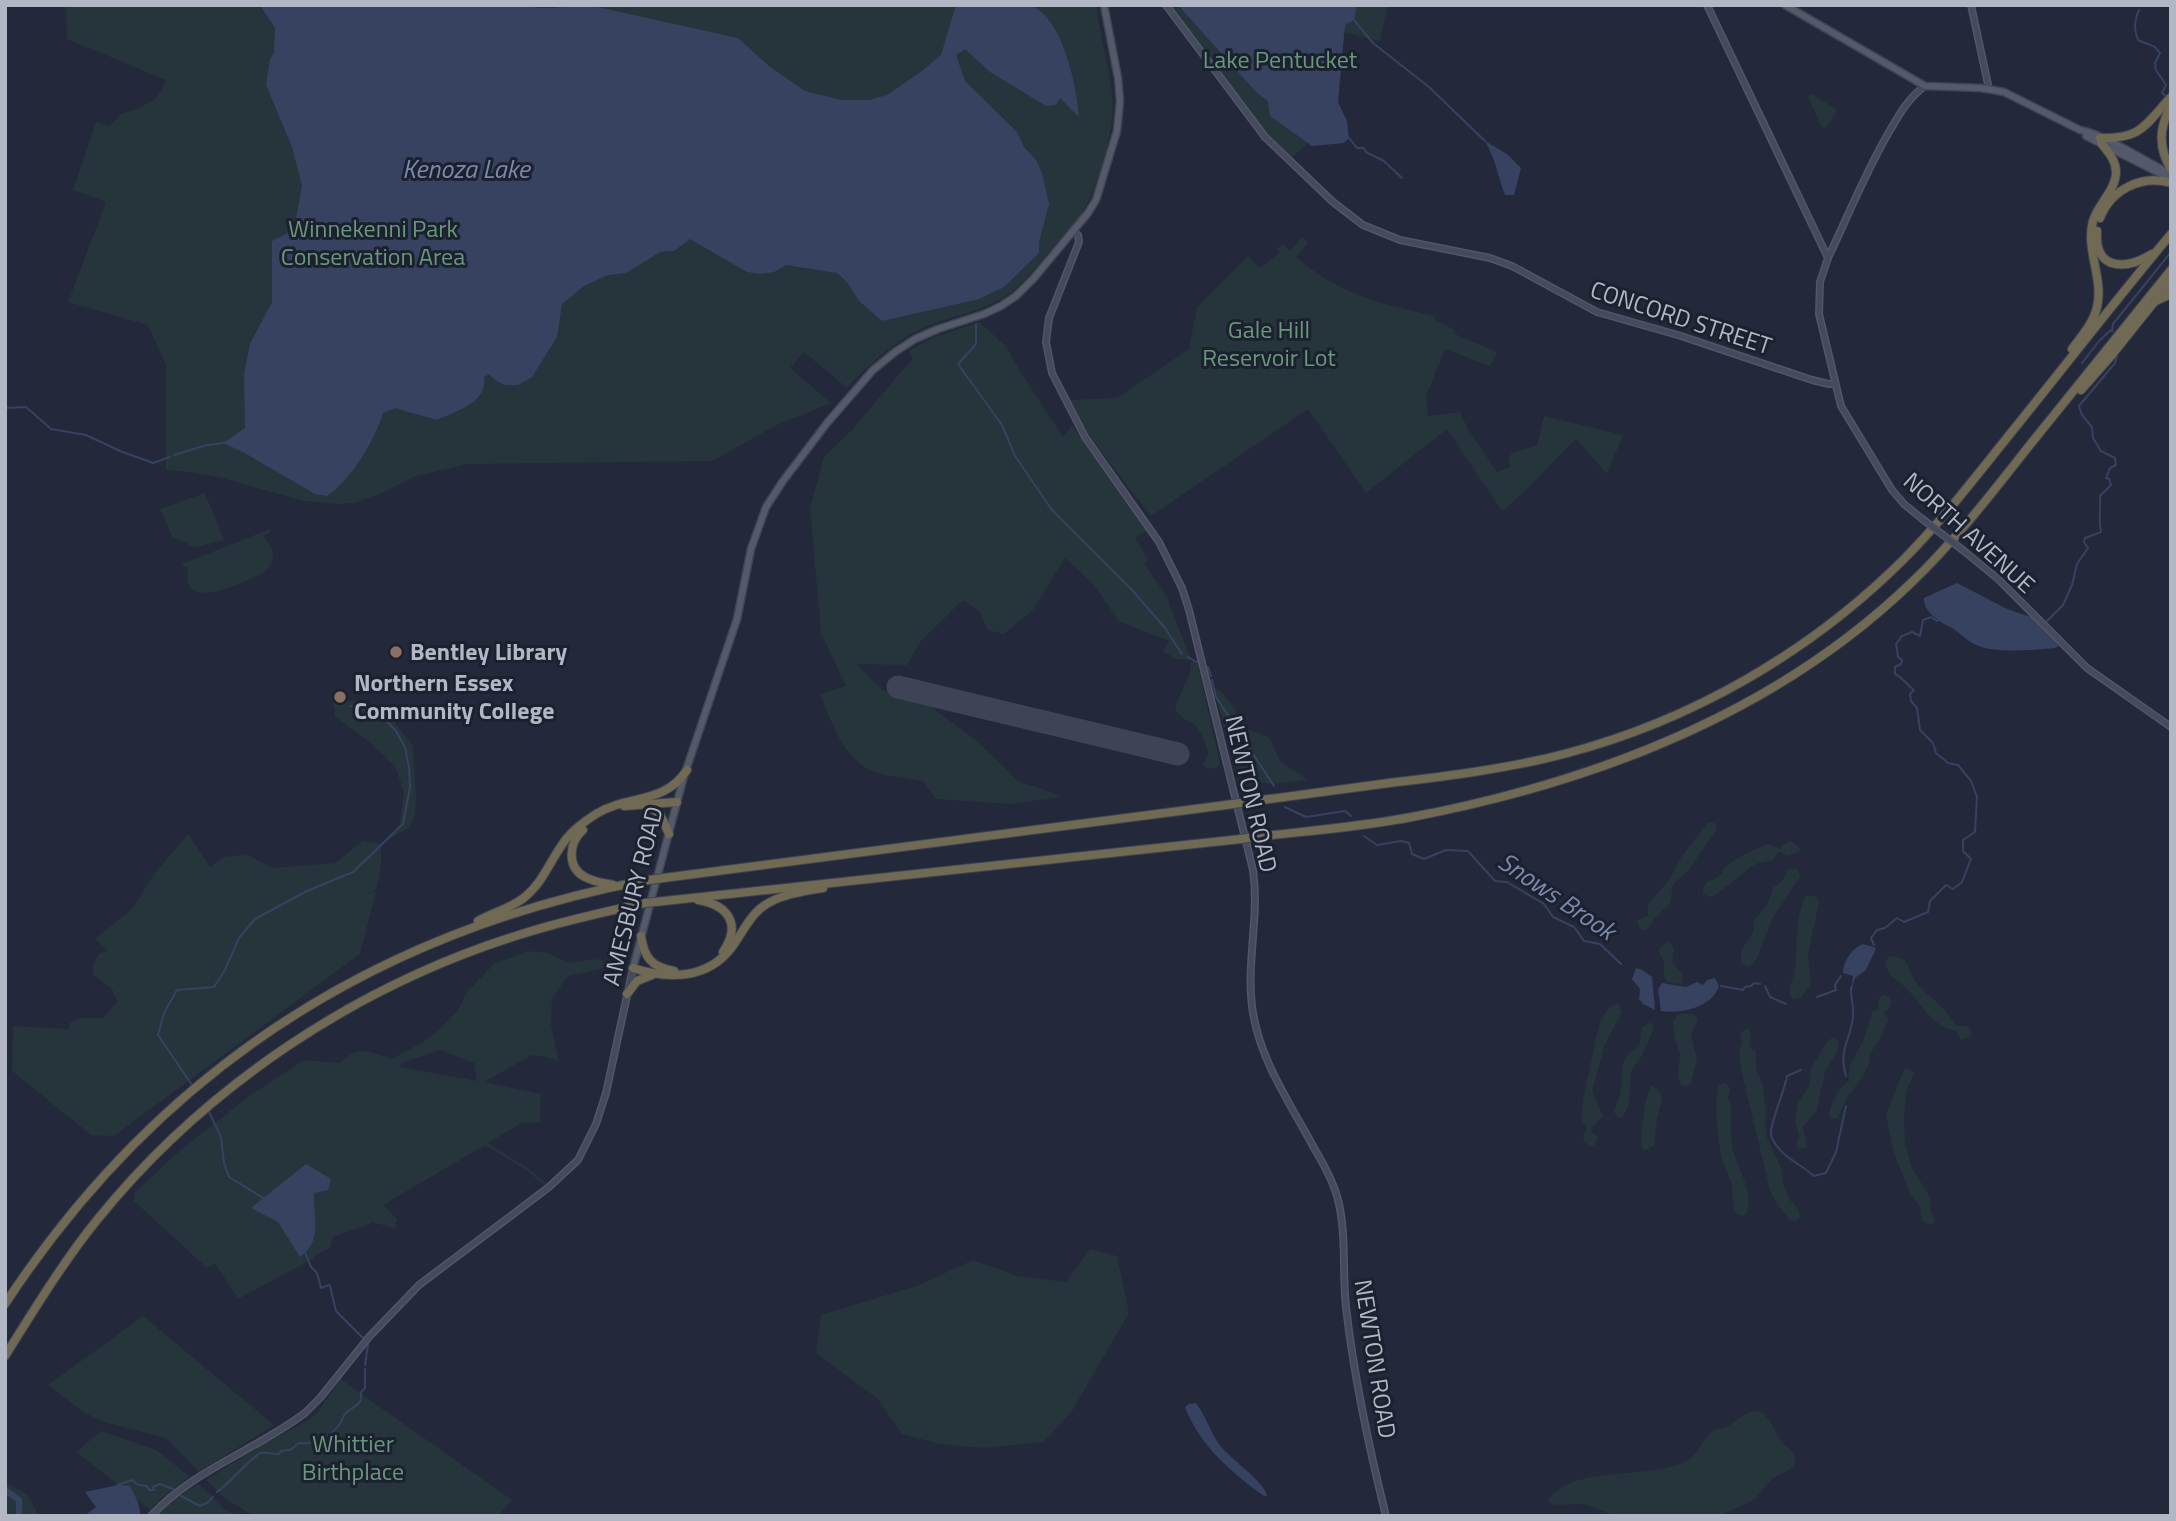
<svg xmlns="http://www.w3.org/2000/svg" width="2176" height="1521" viewBox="0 0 2176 1521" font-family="'Titillium Web',sans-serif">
<rect width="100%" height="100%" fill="#23293a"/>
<!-- green -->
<g fill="#25353b" fill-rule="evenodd">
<path d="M66,5H1096C1100,35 1109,65 1112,95C1116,128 1099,185 1082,213C1074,226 1061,238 1051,250C1035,268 1019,290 997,301C977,312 953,316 932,324C897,338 872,362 847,388L804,352L790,368L831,403L775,426L712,461L468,464L416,476L382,493L354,503L337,504L304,501L218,477L190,472L166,470V365L148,325L68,302L106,202L73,190L96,122L110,126L121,114L137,109L156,99L166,80L67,39Z"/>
<polygon points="1171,5 1388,5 1380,41 1336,30 1311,141 1291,158 1273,141"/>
<polygon points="1812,94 1835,109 1836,112 1826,128 1821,127 1808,96"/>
<path d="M1302,237L1308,243L1296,257C1342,296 1379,303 1435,316V320L1455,330V334L1497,352L1490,366L1445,349L1426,396L1428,416L1460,412L1468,429L1497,472L1511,467L1508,459L1512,453L1537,445L1544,416L1623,435L1607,474L1576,439L1524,492L1502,511L1447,429L1366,493L1308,409L1151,516L1092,440L1069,400L1117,398L1189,349L1197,307L1248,256L1260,268L1279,253L1276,249L1283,244L1290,251Z"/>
<path d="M979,322L1006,346L1020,371L1063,437L1072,426L1148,530L1135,538L1148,560L1144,564L1166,595L1191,660L1176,659L1163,651L1169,641L1120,622L1092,583L1065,558L1033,610L1004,634L988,630L979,611L963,600L921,641L907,665L856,664L883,690L919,698L976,740L1019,782L1040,788L1061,797L1011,804L936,799L922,781C909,778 882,776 872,771C842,757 832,723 820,694L846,686L821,633L810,508L824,457L851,431L913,358L909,351L930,339Z"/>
<polygon points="205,493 224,540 194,547 172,536 160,509"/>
<path d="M270,529L271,532L262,536C275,547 278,562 263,573C243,582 178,616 188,566L183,567L182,564Z"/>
<path d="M1192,660L1197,662L1220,763L1218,767L1209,769L1203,765L1209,753C1205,745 1202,732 1196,726C1188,718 1179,720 1175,707L1190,672Z"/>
<polygon points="1213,687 1223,693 1249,730 1269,737 1280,761 1308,780 1273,784 1257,782 1245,770 1238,767 1234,761"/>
<polygon points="357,700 373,705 381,704 413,746 416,799 415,816 408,828 381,844 381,868 376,890 361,897 376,891 360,954 114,1136 91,1135 12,1071 13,1026 69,1029 70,1023 79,1018 103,1018 117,1002 112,989 93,975 93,965 98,955 108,951 95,939 132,909 154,874 188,834 210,867 222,858 246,854 273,868 335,863 363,841 381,844 400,824 404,792 395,766 369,742 335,716 335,709 332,702"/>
<path d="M1707,823H1715L1717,826L1715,832L1687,872L1677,880L1672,887L1671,902L1654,919L1648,929L1644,931C1639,928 1637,925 1638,920L1648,916V904L1670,879L1679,860Z"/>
<path d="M1791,841L1800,848L1799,852L1787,856L1779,851L1773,860C1767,862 1757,862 1751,867C1741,874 1720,894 1710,897L1703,894C1703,878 1713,883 1721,874C1727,867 1720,870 1728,865C1740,856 1755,848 1769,844L1780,849L1787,842Z"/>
<polygon points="1793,868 1798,870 1800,877 1772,919 1757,958 1750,967 1741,964 1741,951 1753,932 1754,920 1767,905 1773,888 1783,880 1786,871"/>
<path d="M1807,895L1816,897L1819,902L1808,955L1811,985L1801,997L1793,999L1790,996C1788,986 1794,978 1795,968C1797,951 1796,906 1807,895Z"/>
<polygon points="1668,942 1674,948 1672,963 1683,974 1682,984 1667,982 1664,976 1664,963 1659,951 1661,946"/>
<path d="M527,951L548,953L569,963L595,959L615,964L606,968L568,976L552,998L551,1025L559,1062L546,1057L532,1055L484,1082L541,1094L540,1123L523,1122L488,1143L529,1169L546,1183L544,1185L529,1172L485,1145L383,1205L397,1219L395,1228L371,1222L370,1224L333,1237L330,1248L313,1257L314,1258L238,1299L215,1263L207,1268L134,1201L135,1192L176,1154L248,1097L304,1060L340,1063C358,1045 368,1051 391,1059L422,1043L438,1031L458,1010L467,992L494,964ZM440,1050L474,1063L477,1081L400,1067L401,1063Z"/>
<path d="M1894,956L1905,960C1908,966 1911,975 1915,981C1926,995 1950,1011 1956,1026H1968L1972,1032L1970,1037L1961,1040L1956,1031C1953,1030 1949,1029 1945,1028C1932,1022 1919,1002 1909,991C1899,979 1888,980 1885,961L1889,957Z"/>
<polygon points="1883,995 1888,996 1892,1002 1890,1007 1884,1012 1889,1019 1881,1037 1870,1054 1869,1064 1863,1076 1847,1098 1838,1118 1831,1119 1829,1114 1832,1104 1840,1089 1848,1081 1850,1065 1863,1041 1872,1012 1879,1009 1878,1000"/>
<polygon points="1618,1003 1622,1012 1605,1044 1592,1091 1603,1116 1591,1129 1592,1133 1598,1137 1595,1145 1590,1146 1584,1142 1583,1135 1587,1130 1581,1119 1584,1095 1597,1034 1601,1019 1609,1008"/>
<polygon points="1684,1013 1693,1014 1698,1018 1691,1035 1697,1059 1691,1083 1685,1087 1681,1085 1678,1077 1680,1054 1675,1040 1673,1022 1678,1015"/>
<path d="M1651,1022L1654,1028C1652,1032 1642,1056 1640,1059C1636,1064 1632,1067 1631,1074C1628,1089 1633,1106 1621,1118H1618L1614,1112C1616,1105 1620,1097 1621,1090C1623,1069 1618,1059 1639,1046L1642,1027Z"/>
<polygon points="1745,1029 1748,1029 1751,1033 1749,1046 1752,1050 1755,1048 1757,1072 1763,1085 1766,1112 1765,1125 1767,1137 1781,1168 1784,1186 1790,1200 1799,1210 1800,1217 1797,1221 1790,1220 1776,1203 1770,1190 1741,1070 1739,1052 1742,1042 1740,1034"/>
<polygon points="1833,1037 1838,1040 1838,1050 1825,1072 1817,1110 1803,1127 1807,1147 1799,1149 1796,1145 1799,1135 1795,1121 1798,1103 1809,1086 1811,1068 1826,1043"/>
<polygon points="1907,1068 1914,1072 1906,1092 1904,1119 1905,1143 1912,1168 1931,1199 1930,1208 1935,1221 1931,1225 1922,1221 1920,1207 1909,1191 1893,1150 1886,1115 1904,1069"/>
<path d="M1725,1083L1730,1088L1728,1098L1731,1105C1731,1119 1730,1135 1733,1149C1737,1168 1755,1194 1747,1213L1742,1216L1736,1214C1731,1203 1734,1192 1731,1181C1729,1174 1724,1167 1722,1160C1719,1145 1712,1095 1720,1084Z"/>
<path d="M1651,1086L1658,1089L1662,1098L1657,1119L1654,1146L1645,1150L1642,1149C1639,1139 1645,1094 1651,1086Z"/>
<polygon points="1090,1249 1117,1256 1129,1313 1072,1411 1044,1442 984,1448 939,1444 902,1434 877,1398 816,1353 821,1315 919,1285 973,1260 1017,1276 1066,1282"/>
<polygon points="143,1316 274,1425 199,1472 166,1438 104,1422 83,1412 48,1385"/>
<polygon points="340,1379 512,1500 498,1516 254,1516 226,1499 206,1480 265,1443 309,1420 318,1412"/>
<path d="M1759,1411C1772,1418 1773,1430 1781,1441C1786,1447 1793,1449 1795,1458C1797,1470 1780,1473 1772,1479C1764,1486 1760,1497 1750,1502C1740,1507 1730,1510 1720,1516H1616L1584,1504L1556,1505L1549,1503L1548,1498C1554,1493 1559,1488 1566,1485C1600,1469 1646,1477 1683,1463C1697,1457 1701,1441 1711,1432C1716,1428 1721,1429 1726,1427C1741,1420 1740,1412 1759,1411Z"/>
<polygon points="101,1431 156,1450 190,1477 157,1502 151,1510 76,1452"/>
<polygon points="5,1483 27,1494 39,1516 5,1516"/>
<polygon points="199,1484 223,1508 237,1516 156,1516 169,1503"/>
</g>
<!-- water -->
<g fill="#374261">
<path d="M260,5H527C544,12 569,5 588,5L738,38L770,67L805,91L841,100H869L887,95L922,71L941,55L956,5C969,5 1023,2 1032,6C1063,19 1077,87 1079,117L1060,98L1056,105L1046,106L990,72L965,49L956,55L965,81L1017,132L1024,147L1036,160L1042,173L1049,204L1039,242V253L1004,287L979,299L882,321L859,301L847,282L837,273L786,265L774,272L761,274L747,272L690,239L674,251L660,252L626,273L608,275L584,286L562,304L557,337L532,377L518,385H505L495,380L489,374L484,377C488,403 456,411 437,420L395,408L383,413C375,440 351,480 327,496L315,494L243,452L223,443L245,428L244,374L250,344L272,302V241L294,230L302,186L292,147L266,85L270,59L274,53L275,28Z"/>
<polygon points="1178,5 1357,5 1354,20 1345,25 1338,102 1347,121 1349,138 1344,143 1312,146 1270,116 1268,101 1257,93"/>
<path d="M1485,141L1507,154L1521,168L1514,195H1505C1498,177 1495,157 1485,141Z"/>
<path d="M1957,583L2007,609L2031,617L2059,646L2055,648C2034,650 1993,654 1974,644C1966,640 1960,633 1952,628C1940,622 1923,612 1924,598Z"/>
<path d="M1863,944L1876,948L1875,951L1866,970L1855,978L1851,992L1853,976L1843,973C1843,962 1852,948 1863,944Z"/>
<polygon points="1636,968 1642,970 1652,977 1655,1010 1643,1004 1639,999 1640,989 1632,979"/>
<path d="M1715,978L1719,986C1712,1008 1680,1014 1661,1011L1658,990L1662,983L1686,987L1697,982L1703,985L1707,980Z"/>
<path d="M306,1164L331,1179L328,1190L314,1193C313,1219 323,1240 300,1257L278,1222L251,1208Z"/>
<path d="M1196,1403C1205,1415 1210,1430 1218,1443C1230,1459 1265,1482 1267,1496H1264C1231,1472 1200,1446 1185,1407L1189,1404Z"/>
<polygon points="118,1485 130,1486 138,1502 141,1516 84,1516 96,1507 85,1492"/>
</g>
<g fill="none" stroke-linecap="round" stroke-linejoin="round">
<!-- stream -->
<g stroke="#374261" stroke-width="2">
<path d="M2139,10C2134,22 2134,29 2138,40L2155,47L2160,53L2155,63L2156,70L2166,85L2162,93L2166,96"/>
<polyline points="1354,20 1373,43 1429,87 1485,141"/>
<polyline points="1349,138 1357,148 1364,148 1366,152 1384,161 1402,178"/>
<polyline points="976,324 976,344 958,364 1002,425 1015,456 1052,510 1132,590 1165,628 1182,654"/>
<polyline points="2112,331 2113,324 2171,252"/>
<polyline points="2082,363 2099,341 2111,330"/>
<polyline points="5,408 26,407 51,429 86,435 120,451 153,463 170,457"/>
<polyline points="174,455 207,445 223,443"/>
<path d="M2047,621L2063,605L2072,585L2077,564L2088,548L2084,542L2085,538L2101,532C2098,516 2101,510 2100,496L2111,485L2109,479L2106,478L2110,468L2116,465L2115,458L2101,451L2093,438L2092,427L2082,415L2079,406L2115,363L2117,356"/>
<polyline points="1188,657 1197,662"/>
<polyline points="1208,667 1211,676"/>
<polyline points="1212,680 1216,697 1274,786"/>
<polyline points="1285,807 1306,817 1345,811 1351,816"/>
<polyline points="1364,836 1377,845 1401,841 1409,843 1412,854 1424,859 1446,850 1468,851 1495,881 1507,882 1544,904 1553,917 1574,927 1584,941 1600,944 1621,964"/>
<path d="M1874,945L1871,938L1877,930L1885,928L1897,918L1904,922L1928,912L1930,901L1946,885L1953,889L1962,882L1971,859L1963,851V840L1975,832L1977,797L1971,781L1958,765L1948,763L1936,753L1933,743L1920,730L1917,708L1911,701L1910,694L1914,690C1907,685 1903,678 1895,674V667L1901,664L1902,660L1898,657L1896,644L1902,636L1912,632L1920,636L1923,620L1931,617L1937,621L1940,619"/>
<polyline points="1721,986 1743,990 1745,987 1751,986 1754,983 1760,984"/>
<polyline points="1765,986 1770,997 1786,1004"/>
<polyline points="1817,997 1836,990 1835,985 1841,976"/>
<path d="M1801,1070L1787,1076C1785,1090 1769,1125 1771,1135C1773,1142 1778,1148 1783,1153C1793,1162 1804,1167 1814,1176L1826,1173L1836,1152L1846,1106"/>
<path d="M1846,1076C1838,1051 1850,1041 1853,1017C1854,1008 1851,998 1851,989L1852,986"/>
<polyline points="192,1085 158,1035 164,1013 177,990 214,987 225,970 239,938 255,919 307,891 353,872 403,824 410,787 409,767 405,747 396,731 378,712 351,706"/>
<polyline points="209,1112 221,1137 224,1163 229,1177 265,1199"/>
<polyline points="305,1252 311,1267 317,1273 321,1288 329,1285 330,1286 336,1311 363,1338"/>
<polyline points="365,1365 368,1345"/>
<polyline points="118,1485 132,1480 138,1485 147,1486 149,1490 154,1490 153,1487 160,1484 173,1489"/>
<path d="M217,1492C228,1485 252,1456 261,1453C266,1452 274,1454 279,1454L281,1451L290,1450L299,1443C314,1445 331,1436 340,1424C342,1420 343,1416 346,1413C354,1404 363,1407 361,1392L365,1388V1369"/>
<polyline points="181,1496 200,1506 207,1503 213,1497"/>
</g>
<!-- river -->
<polyline stroke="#374261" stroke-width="6" points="5,1490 19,1500 19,1516"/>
<!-- runway -->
<polyline stroke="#3e4456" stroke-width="23" points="898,687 1178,754"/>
<!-- secondary casing -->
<g stroke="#525765" stroke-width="8">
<g id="secondary">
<polyline points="1166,5 1265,137 1333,202 1363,225 1400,240 1490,258 1512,266 1597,312 1681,336 1812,380 1829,384 1835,384"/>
<polyline points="1707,5 1828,258 1820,282 1819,314 1841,406 1892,490 1904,504 1921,518"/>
<polyline points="1971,5 1989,89"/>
<path d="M1074,231L1078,235L1079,242L1049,318L1046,342L1052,373L1085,437L1159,542L1182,588L1189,610L1253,870C1260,918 1245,965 1253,1013C1261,1062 1291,1105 1314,1148C1323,1163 1332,1179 1337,1196C1347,1231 1342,1271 1346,1307C1354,1377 1369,1448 1386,1516"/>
<path d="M1828,258C1848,216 1865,173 1889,132C1899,115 1908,98 1925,86"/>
<polyline points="1964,551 1998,579 2087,668 2171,727"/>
<path d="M151,1516C193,1470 256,1450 305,1413L320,1398L369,1337L419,1285L549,1187L578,1160L596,1124L606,1093L633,968"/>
</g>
</g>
<!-- primary casing -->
<g stroke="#404553" stroke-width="9">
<g id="primary">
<path d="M1785,5L1925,86L1981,88L2004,92L2080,130C2102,133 2148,163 2171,174"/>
<polyline points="2086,136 2171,179"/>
<polyline points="633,968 684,776 737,619 751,549 766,507 783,481 827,423 873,370 895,352 915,339 938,329 984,314 1001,306 1016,296 1034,278 1088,213 1096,200 1117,131 1120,101 1118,78 1104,5"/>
</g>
</g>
<!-- motorway casing -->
<g stroke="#3f4452" stroke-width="10">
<g id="motorway">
<path d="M2171,106C2159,127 2158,148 2171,169"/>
<path d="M2100,138C2142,139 2145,125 2171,97"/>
<path d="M2100,218C2111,190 2141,174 2171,183"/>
<path d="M2097,231C2094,271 2126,270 2152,254"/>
<polyline points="2156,301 2171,294"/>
<path d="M2072,349C2081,337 2094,322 2097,307C2104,279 2085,249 2093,221C2098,204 2116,190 2116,172C2116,160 2108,152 2101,143"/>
<polyline points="2081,390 2111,356 2171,281"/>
<path d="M1247,802C1295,796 1342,789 1389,783C1448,776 1506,769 1564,754C1691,721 1809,653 1902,561C1940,523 1973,480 2006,439C2061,371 2115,301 2171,234"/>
<polyline points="624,806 677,802"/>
<polyline points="648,806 660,814 669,834"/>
<path d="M583,830C569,842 566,867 585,877C594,882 604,883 613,885"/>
<path d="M1255,837C1307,831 1360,827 1412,817C1595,782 1775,714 1911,583C1955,541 1992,493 2029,446C2076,387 2124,329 2171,270"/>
<polyline points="671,877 1226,805"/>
<path d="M698,900C728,905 742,924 723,952"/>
<polyline points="655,902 1241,839"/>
<path d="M478,921C493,912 513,908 526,896C545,880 552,856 567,838C575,828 585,821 596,814C629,794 664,805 687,770"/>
<path d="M641,936C644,957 651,967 674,971"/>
<path d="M633,968C669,980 708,979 732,947C742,934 748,918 761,908C777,895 803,891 823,888"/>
<polyline points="627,994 637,981 652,975"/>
<path d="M5,1304C157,1073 371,933 642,881"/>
<path d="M5,1356C34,1310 63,1262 97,1220C205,1086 357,985 522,934C562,921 604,912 645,903"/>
</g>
</g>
<!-- secondary -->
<use href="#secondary" stroke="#454a5e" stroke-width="5"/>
<!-- primary -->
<use href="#primary" stroke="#555a6b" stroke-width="6"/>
<!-- motorway -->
<use href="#motorway" stroke="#706a54" stroke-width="8"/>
<!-- secondary-bridge casing -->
<g stroke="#525765" stroke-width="8" stroke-linecap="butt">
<polyline id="secondary-bridge" points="1921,518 1964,551"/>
</g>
<!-- motorway-bridge casing -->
<g stroke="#3f4452" stroke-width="10" stroke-linecap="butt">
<g id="motorway-bridge">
<polyline points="1226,805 1247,802"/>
<polyline points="1241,839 1255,837"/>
<polyline points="642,881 671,877"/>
<polyline points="645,903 655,902"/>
</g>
</g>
<!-- secondary-bridge -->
<use href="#secondary-bridge" stroke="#454a5e" stroke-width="5"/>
<!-- motorway-bridge -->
<use href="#motorway-bridge" stroke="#706a54" stroke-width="8"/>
</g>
<!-- markers -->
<g fill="#8d6e63" stroke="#1c212f" stroke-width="2.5">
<circle cx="396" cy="652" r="7"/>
<circle cx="340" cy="697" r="7"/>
</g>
<g text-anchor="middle" stroke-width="6" stroke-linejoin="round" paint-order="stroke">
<!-- park labels -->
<g font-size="24" fill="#6a977b" stroke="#1c212f">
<text x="1280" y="68">Lake Pentucket</text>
<text x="373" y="237">Winnekenni Park<tspan x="373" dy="28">Conservation Area</tspan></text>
<text x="1269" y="338">Gale Hill<tspan x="1269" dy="28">Reservoir Lot</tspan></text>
<text x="353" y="1452">Whittier<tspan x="353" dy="28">Birthplace</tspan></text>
</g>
<!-- street labels -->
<g font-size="24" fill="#b2b7c6" stroke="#1c212f">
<text transform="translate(1681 318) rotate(18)" y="8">CONCORD STREET</text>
<text transform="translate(1969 533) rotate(42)" y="8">NORTH AVENUE</text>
<text transform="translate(1251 794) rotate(77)" y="8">NEWTON ROAD</text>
<text transform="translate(633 896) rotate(-76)" y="8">AMESBURY ROAD</text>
<text transform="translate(1375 1359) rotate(81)" y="8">NEWTON ROAD</text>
</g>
<!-- poi labels -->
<g font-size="24" font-weight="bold" fill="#b2b7c6" stroke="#1c212f" text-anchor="start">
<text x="410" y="660">Bentley Library</text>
<text x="354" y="691">Northern Essex<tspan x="354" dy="28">Community College</tspan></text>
</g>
<!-- water labels -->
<g font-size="26" font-style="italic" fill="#7b88ad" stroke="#1c212f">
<text x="466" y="178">Kenoza Lake</text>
<text transform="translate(1557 896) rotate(34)" y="9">Snows Brook</text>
</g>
</g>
<!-- border -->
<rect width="2176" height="1521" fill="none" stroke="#b2b7c6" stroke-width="14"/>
</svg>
